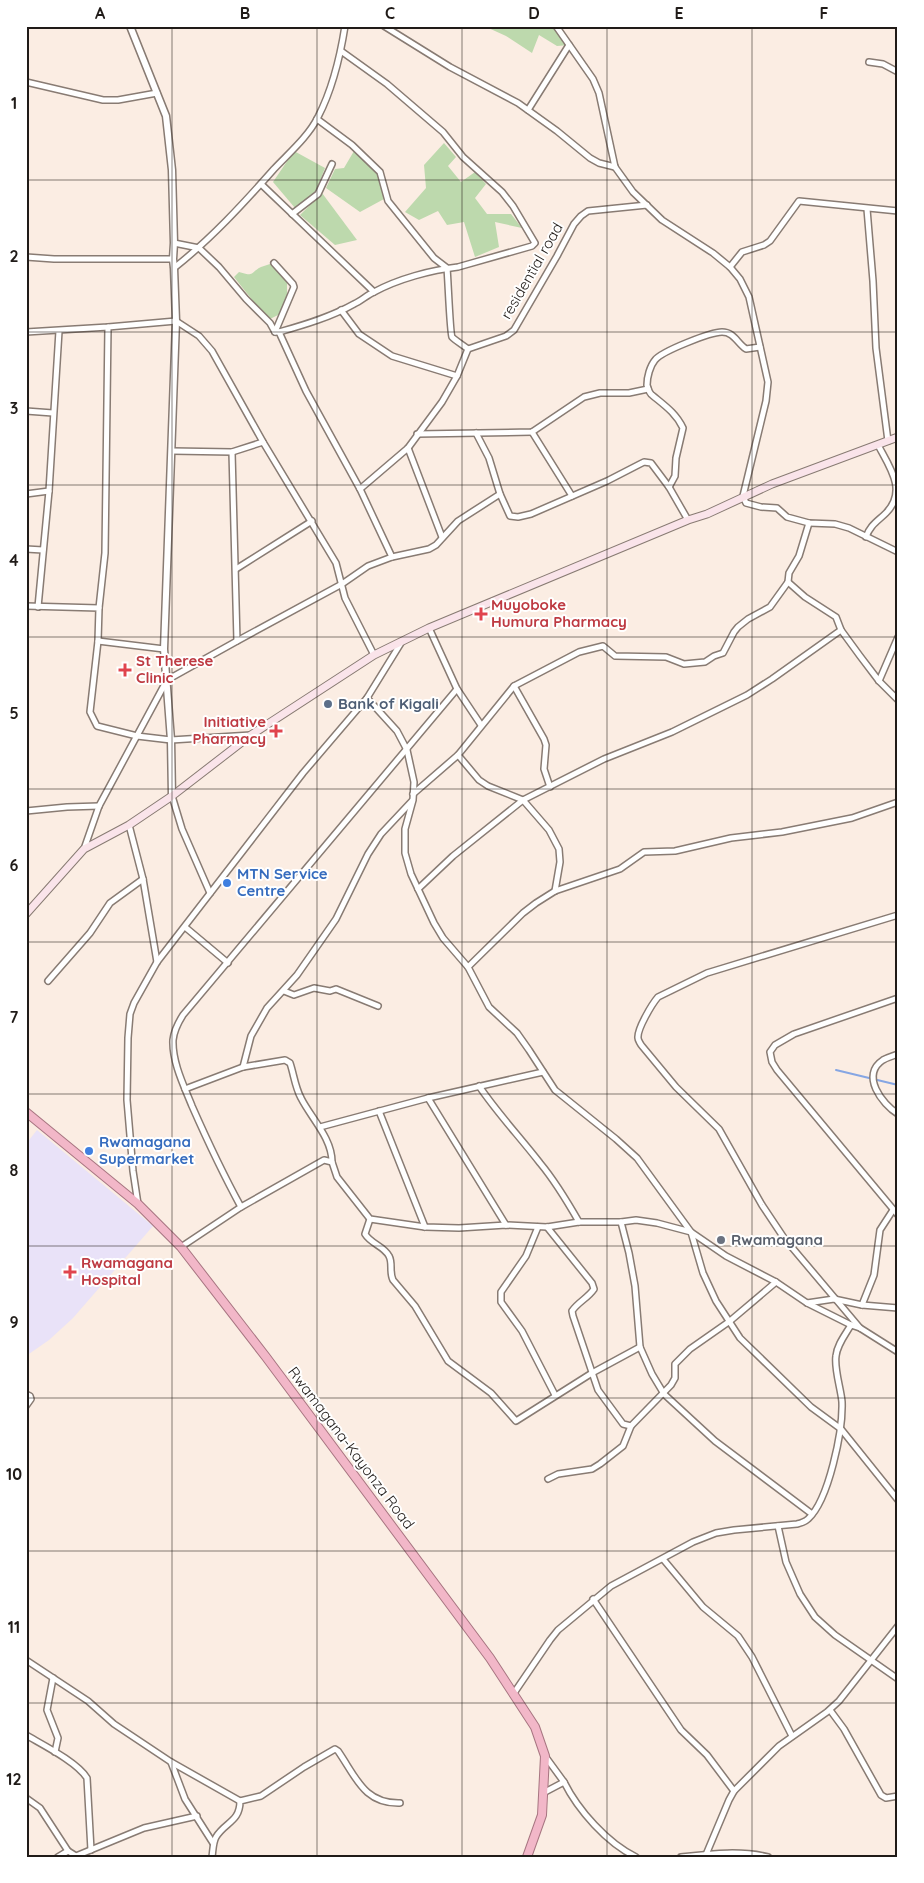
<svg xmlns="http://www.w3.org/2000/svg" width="924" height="1883" viewBox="0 0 924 1883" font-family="Quicksand,sans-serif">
<rect width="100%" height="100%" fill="#fbede3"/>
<!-- medical -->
<polygon fill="#e9e2f8" points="37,1130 153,1226 73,1318 49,1340 26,1356 26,1144"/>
<!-- green -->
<g fill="#bdd9ad">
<polygon points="484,26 513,26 511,29 514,26 555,26 569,45 557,46 539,35 532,53 506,36"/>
<polygon points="444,143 456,157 448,166 461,182 475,172 486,184 475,198 487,214 511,214 522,228 495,222 499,247 475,257 464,222 447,225 438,211 419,220 405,212 426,188 424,165"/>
<polygon points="294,151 325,168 316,191 295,208 273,182"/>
<polygon points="354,151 379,175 384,199 360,212 326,188 335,169 344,168"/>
<polygon points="322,193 357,240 335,245 300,215"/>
<path d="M270,264L287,281V295L280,314L270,319L264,315L234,277L239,272C256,277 249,273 261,267C264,266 267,265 270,264Z"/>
</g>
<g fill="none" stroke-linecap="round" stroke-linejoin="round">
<!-- stream -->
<polyline stroke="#86a6e3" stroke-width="2" points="836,1070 898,1085"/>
<!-- minor casing -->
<g stroke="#887b73" stroke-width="8">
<g id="minor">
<polyline points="384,26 450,67 518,103 557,131 590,158 599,163 615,167"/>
<polyline points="556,26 593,79 599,93 615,167 633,192 662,220 713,253 730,267 740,279 749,297 768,382 766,401 743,496 746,503 761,507 777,508 787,517 809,523 835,524 849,528 898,552"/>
<polyline points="869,62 883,64 898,72"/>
<polyline points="26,82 103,100 118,100 157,93"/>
<polyline points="528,110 569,45"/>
<path d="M317,119L352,145L380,172L388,201L434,258L447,268C448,278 450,333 452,337C456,341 463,345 468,349L457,376L442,402L408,448L360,489"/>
<polyline points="261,184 374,292"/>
<polyline points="867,209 873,281 876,348 888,441"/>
<polyline points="292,214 318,194 332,164"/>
<polyline points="26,257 54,259 173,259"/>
<polyline points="274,263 293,284 294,287 275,332"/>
<polyline points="730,267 742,252 764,245 770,241 799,201 898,211"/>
<path d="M174,268C211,239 243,204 274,169C289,153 308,137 318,117C333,88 340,58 345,26"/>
<polyline points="341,310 359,334 392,356 457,376"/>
<polyline points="26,332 108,327 176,321 199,336 212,351 263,442 336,563 345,598 374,655"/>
<path d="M279,332C304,325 331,317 354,304C361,301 367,295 374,292C398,279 431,270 458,267L532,246L535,243L513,206L502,192L463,157L443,132L387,84L341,51"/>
<polyline points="468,349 506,336 514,330 557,256 574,224 581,216 588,211 647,205"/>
<polyline points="26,411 53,413"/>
<polyline points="532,432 572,496"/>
<polyline points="476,433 489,458 500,494 510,516 518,517 531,514 607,481 640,464 644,462 651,463 669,487 688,520"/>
<polyline points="417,434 532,432 584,397 600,393 629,393 648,389"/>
<polyline points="408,448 442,537"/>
<polyline points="172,451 232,452 263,442"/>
<polyline points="232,452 237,641"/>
<path d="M669,487L675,476L676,458L683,428C676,413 664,405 652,395C649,393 648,388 647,385C647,377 650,366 655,360C662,351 711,332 722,332C734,332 737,343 746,349L760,347"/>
<polyline points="26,494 49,491"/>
<path d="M866,537C870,525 878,521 886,513C908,491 889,466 878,445"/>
<polyline points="26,549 43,550"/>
<polyline points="392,557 429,549 436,545 458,521 500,494"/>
<polyline points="236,569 312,521"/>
<polyline points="788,582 805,597 836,617 841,630 860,656 879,681 898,700"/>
<polyline points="26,606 99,608 98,641 90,712 97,726 137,736 171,740 251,735"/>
<polyline points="38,607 49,491 59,331"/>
<polyline points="99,608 105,553 108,327"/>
<polyline points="429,628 457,689 481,725"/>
<polyline points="98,641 164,649"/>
<polyline points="879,681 898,637"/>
<polyline points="514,686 544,739 546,745 544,769 550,787"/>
<polyline points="367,698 397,731 407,750 414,782 413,800 405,829 405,853 411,874 434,923 443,938 468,967 489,1007 517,1033 529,1050 555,1090 616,1139 637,1158 691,1232 703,1273 716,1301 740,1338 811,1407 841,1429 898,1500"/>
<polyline points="458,755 479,780 488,786 523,800 549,830 559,849 560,862 555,891"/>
<polyline points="413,794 458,755 514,686 579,652 603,646 615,656 666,657 684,664 705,662 714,656 723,653 734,632 738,627 748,619 770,607 788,582 789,573 799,556 809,523"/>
<polyline points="172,796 182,829 210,893"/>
<polyline points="26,811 67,807 99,806"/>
<polyline points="129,825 143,879 157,962"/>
<polyline points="84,849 99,806 167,680 237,641 342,584 368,566 392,557 360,489 306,391 279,332 275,332 270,323 246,299 219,267 199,248 174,243"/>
<polyline points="418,889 453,856 523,800 604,759 672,732 747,695 772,679 841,630"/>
<polyline points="185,927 228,963"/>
<polyline points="468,967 523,913 536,903 555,891 620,869 644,852 675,851 731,838 782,832 852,818 898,802"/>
<polyline points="48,981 90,933 110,903 143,879"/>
<polyline points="284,991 294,995 314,988 330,991 336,989 378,1006"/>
<polyline points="898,998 794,1034 775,1045 770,1052 772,1062 777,1070 898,1215"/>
<path d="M898,1054C893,1056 888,1057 883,1060C860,1075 882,1104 898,1114"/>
<polyline points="243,1067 251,1036 267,1008 297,975 336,919 368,854 381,834 412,801"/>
<path d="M479,1086C498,1114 520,1137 540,1163C555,1181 567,1201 579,1222"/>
<path d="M185,1089L243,1067L285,1060L290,1063C294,1075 295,1087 301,1098C311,1118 332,1138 332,1162"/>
<polyline points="428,1098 506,1225"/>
<polyline points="379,1111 425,1227"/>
<polyline points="320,1127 428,1098 543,1072"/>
<polyline points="138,1204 133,1171 127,1100 128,1038 130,1014 134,1003 157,962 303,773 367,698 401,643"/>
<path d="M241,1207C223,1174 207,1140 192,1106C184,1086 172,1062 173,1040C174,1030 178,1023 183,1015L457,689"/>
<path d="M370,1219L365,1234C371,1244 384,1246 389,1256C393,1263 389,1272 393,1280L415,1306L448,1361L491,1393L516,1421L592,1373L640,1347"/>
<polyline points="621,1222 629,1253 635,1286 640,1347 652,1374 664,1394 715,1441 812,1514"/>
<polyline points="538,1227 526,1256 501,1292 501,1302 522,1331 555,1395"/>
<path d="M547,1227L592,1283L594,1289C588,1298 578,1302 572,1311L573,1316L598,1390L623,1424L631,1426L671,1385L675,1378V1364L690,1349L730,1321L776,1282"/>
<polyline points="181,1247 241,1207 324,1160 332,1162 337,1177 370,1219 425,1227 459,1228 506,1225 547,1227 579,1222 621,1222 636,1220 657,1223 691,1232 726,1256 776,1282 807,1303 851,1325 860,1328 898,1352"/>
<polyline points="807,1303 834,1299 862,1305 898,1308"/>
<polyline points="862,1305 874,1275 880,1230 893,1210"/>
<path d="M860,1328L784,1238L762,1205L719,1129L676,1087L642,1046C641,1045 638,1040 638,1038C637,1029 652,1004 658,997L707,973L898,915"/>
<polyline points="26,1394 30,1396 31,1399 26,1406"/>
<polyline points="548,1479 558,1474 592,1469 600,1464 623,1446 631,1426"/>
<polyline points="778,1526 786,1562 800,1594 815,1617 835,1635 898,1679"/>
<polyline points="663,1559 703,1607 738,1636 752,1657 792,1736"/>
<polyline points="593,1599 681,1730 707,1755 734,1791"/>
<polyline points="26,1660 88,1701 114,1724 171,1762 185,1799 213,1843"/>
<polyline points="53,1678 47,1710 58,1738 55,1752"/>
<path d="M514,1693L550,1640L558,1630L611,1586L693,1542L716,1533L734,1530L797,1524C801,1523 805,1522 808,1519C829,1500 843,1430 842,1402C841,1389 834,1369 836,1356C837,1345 845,1335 851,1325"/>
<polyline points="830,1710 844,1729 881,1795 886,1798 898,1796"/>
<path d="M26,1735C43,1745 77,1762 87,1778L91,1850"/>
<polyline points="545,1756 564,1782"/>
<polyline points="171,1762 240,1801"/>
<path d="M545,1792L564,1782C578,1810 607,1843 636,1857"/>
<polyline points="26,1798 40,1808 68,1851"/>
<polyline points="58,1857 68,1851 76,1856 144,1828 197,1816"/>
<path d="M212,1857C213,1850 213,1842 216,1837C225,1822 240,1822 240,1801L261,1796L304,1767L335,1749L338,1751C356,1777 364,1804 400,1803"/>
<path d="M681,1857C709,1854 740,1850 768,1857"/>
<polyline points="705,1857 729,1800 734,1791 779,1746 827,1712 839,1701 898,1626"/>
</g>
</g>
<!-- tertiary casing -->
<g stroke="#887b73" stroke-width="9">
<polyline id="tertiary" points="130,26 166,116 172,170 174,243 173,259 174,268 176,321 164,649 171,740 172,796"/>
</g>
<!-- secondary casing -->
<g stroke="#887b73" stroke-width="9">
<polyline id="secondary" points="26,914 84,849 129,825 172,796 251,735 374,655 429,628 688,520 707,514 772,484 898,437"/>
</g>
<!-- trunk casing -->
<g stroke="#a77581" stroke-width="10">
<polyline id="trunk" points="26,1112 138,1204 181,1247 266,1357 490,1658 535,1727 545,1756 542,1815 527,1857"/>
</g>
<!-- minor -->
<use href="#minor" stroke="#fff" stroke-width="5"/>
<!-- tertiary -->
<use href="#tertiary" stroke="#fff" stroke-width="6"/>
<!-- secondary -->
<use href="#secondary" stroke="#fae4ea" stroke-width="7"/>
<!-- trunk -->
<use href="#trunk" stroke="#f2b7c8" stroke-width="8"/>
</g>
<!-- grid -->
<path fill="none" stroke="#201b18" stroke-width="1" stroke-opacity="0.55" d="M172,26V1857M317,26V1857M462,26V1857M607,26V1857M752,26V1857M26,180H898M26,332H898M26,485H898M26,637H898M26,789H898M26,942H898M26,1094H898M26,1246H898M26,1398H898M26,1551H898M26,1703H898"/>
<!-- markers -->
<g fill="#e0444e" stroke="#fff" stroke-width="2">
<path d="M478.5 606.5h5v5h5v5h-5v5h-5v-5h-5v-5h5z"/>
<path d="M122.5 662.5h5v5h5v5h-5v5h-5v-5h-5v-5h5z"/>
<path d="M273.5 723.5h5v5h5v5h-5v5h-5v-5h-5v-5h5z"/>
<path d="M67.5 1264.5h5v5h5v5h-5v5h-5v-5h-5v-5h5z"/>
</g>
<circle fill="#5c6f8a" stroke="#fff" stroke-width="2" cx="328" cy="704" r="5"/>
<g fill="#3f7fe0" stroke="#fff" stroke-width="2">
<circle cx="227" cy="883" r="5"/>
<circle cx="89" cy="1151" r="5"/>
</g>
<circle fill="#6b7280" stroke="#fff" stroke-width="2" cx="721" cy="1240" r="5"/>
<g text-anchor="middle" stroke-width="4" stroke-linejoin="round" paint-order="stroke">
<!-- street labels -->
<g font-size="15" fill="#201b18" stroke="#fff">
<text transform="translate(532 271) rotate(-60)" y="5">residential road</text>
<text transform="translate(351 1448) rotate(53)" y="5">Rwamagana-Kayonza Road</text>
</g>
<!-- health labels -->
<g font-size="15" font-weight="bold" fill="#be3a42" stroke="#fff" text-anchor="start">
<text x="491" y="610">Muyoboke<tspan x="491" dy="17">Humura Pharmacy</tspan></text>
<text x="136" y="666">St Therese<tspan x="136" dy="17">Clinic</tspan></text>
<text x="266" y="727" text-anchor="end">Initiative<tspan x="266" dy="17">Pharmacy</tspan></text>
<text x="81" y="1268">Rwamagana<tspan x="81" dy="17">Hospital</tspan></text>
</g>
<!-- service labels -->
<g font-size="15" font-weight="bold" fill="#4e5e75" stroke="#fff" text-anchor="start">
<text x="338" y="709">Bank of Kigali</text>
</g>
<!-- shop labels -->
<g font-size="15" font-weight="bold" fill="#366cbe" stroke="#fff" text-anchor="start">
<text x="237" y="879">MTN Service<tspan x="237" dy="17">Centre</tspan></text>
<text x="99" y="1147">Rwamagana<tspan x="99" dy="17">Supermarket</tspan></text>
</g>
<!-- worship labels -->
<g font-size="15" font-weight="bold" fill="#5b616d" stroke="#fff" text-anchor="start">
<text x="731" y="1245">Rwamagana</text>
</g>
</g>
<!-- border -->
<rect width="924" height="1883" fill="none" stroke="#ffffff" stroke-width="55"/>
<rect x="28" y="28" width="868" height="1828" fill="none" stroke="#201b18" stroke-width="2"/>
<g font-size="16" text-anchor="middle" font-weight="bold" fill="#201b18">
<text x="100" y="19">A</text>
<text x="245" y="19">B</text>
<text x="390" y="19">C</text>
<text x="534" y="19">D</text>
<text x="679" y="19">E</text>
<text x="824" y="19">F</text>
<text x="14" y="109">1</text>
<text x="14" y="262">2</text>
<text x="14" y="414">3</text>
<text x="14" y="566">4</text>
<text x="14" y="719">5</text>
<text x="14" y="871">6</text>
<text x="14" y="1023">7</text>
<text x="14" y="1176">8</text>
<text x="14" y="1328">9</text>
<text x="14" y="1480">10</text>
<text x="14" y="1633">11</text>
<text x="14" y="1785">12</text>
</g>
</svg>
